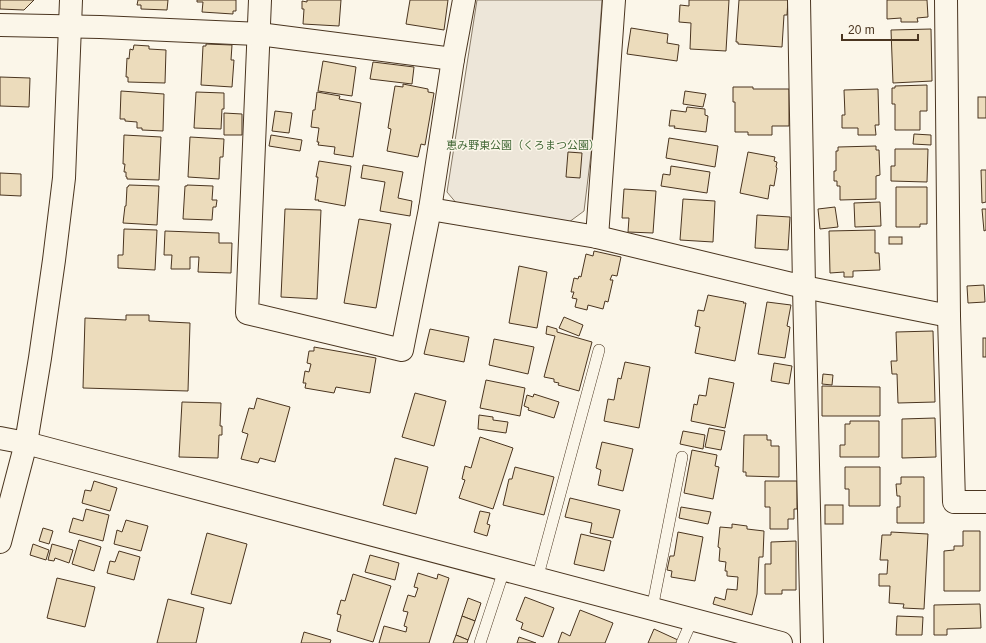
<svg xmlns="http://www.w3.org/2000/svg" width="986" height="643" viewBox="0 0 986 643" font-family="Helvetica,'Noto Sans JP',sans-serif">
<rect width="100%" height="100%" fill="#fbf6e9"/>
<!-- green -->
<polygon fill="#ede6d9" stroke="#887966" points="477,0 602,0 591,154 584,211 565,225 458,205 447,192"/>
<!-- building -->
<g fill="#ecdcbc" stroke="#4a3520">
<polygon points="0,0 34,0 24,10 0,9"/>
<polygon points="138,0 168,0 167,10 141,9 141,5 137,5"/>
<polygon points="197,0 236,0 236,11 233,11 233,14 202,12 203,2 197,2"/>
<polygon points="307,0 341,0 339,26 303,24 304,9 302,9 302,1 307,2"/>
<polygon points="410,0 448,0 444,30 406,24"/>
<polygon points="689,0 729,0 726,51 690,49 691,23 679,22 680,5 689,6"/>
<polygon points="739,0 788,0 787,15 784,15 782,47 738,44 738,42 736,42"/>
<polygon points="887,0 927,0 928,17 917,18 918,22 901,22 901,18 887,19"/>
<polygon points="631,28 668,34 667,43 679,45 677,61 627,54"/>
<polygon points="931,29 932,81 893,83 891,30"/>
<polygon points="206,44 232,45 231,60 234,60 232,87 201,85 203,46 206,46"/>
<polygon points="134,45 149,46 149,49 166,50 165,83 128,82 128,77 126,77 127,58 129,59 130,49 133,50"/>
<polygon points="323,61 356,67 352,96 318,91"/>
<polygon points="373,62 414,67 412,84 370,79"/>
<polygon points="0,77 30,78 29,107 0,106"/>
<polygon points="403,84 428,89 428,92 434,93 425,145 421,144 418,157 387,151 391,129 388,128 395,86 403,87"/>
<polygon points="927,85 927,111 920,111 920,130 895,130 895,104 892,104 892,88 895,88 895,86"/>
<polygon points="733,87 753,87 753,89 789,89 789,126 772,126 772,135 748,135 748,132 735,132 735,102 733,102"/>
<polygon points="878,89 879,125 875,125 876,135 858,135 858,128 842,128 842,115 845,115 844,90"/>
<polygon points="121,91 164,94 163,131 142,130 142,128 137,128 137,122 125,121 125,119 120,119"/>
<polygon points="685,91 706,94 703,107 683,104"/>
<polygon points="196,92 224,93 224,109 222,109 221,129 194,128"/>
<polygon points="317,92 340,96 339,99 361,103 353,157 334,154 335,147 318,145 319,142 317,142 319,128 311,127 313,110 315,110"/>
<rect x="978" y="97" width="8" height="21"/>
<polygon points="687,107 705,109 705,115 708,116 706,132 674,128 675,126 669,126 671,110 686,112"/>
<polygon points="275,111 292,113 289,133 272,131"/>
<polygon points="224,113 242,114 242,135 224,135"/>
<polygon points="914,134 931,135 931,145 913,144"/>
<polygon points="124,135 161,137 159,180 127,179 127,177 126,177 126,172 124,172 125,164 123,164"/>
<polygon points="271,135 302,140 300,151 269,146"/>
<polygon points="190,137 224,139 223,157 220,157 219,179 188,177"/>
<polygon points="669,138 718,146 715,167 666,158"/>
<polygon points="876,146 876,150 879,150 880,175 876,176 876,199 840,200 840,186 837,186 837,181 834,181 834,171 836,171 836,151 838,151 838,147"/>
<polygon points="895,149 928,149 927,182 891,181 891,166 895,166"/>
<polygon points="568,152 582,153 580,178 566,177"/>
<polygon points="748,152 775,157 774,161 777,162 776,167 777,168 774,186 770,185 768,199 740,193"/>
<polygon points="319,161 351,166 345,206 318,201 319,200 315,200 318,177 316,177"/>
<polygon points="363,165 403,172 398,198 412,201 410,216 380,211 385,182 361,178"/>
<polygon points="671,166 710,172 707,193 661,186 663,174 670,175"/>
<polygon points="981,170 986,170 986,202 982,203"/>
<polygon points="0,173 21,174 21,196 0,195"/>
<polygon points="129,185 159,186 157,225 123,223 125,206 126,206 127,187 128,187"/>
<polygon points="187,185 213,186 212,200 217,200 216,207 213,207 212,220 183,219 185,186 187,186"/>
<polygon points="896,187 927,187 927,224 920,224 920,227 896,227"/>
<polygon points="624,189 656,191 653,233 628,232 629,218 622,218"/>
<polygon points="683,199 715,201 713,242 680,240"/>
<polygon points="880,202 881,226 855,227 854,203"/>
<polygon points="835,207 838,227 820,229 818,209"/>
<polygon points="285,209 321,210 317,299 281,297"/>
<polygon points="982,209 986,209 986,230 984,231"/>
<polygon points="757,215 790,217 788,250 755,248"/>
<polygon points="359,219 391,224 376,308 344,303"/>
<polygon points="124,229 157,230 155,270 118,268 118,255 123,255"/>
<polygon points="875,230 875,253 879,253 880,270 853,271 853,277 844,277 844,272 830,273 829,231"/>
<polygon points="165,231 219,233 219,243 232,243 231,273 198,272 199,257 190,257 190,269 171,269 172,255 164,255"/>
<rect x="889" y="237" width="13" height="7"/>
<polygon points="594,251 621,257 617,276 612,275 610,280 613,280 608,302 605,301 603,309 588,305 587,310 575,307 577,299 572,298 574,292 571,292 574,278 578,279 579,276 581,277 586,254 593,256"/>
<polygon points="519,266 547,272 537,328 509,323"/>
<polygon points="984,285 985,302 968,303 967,286"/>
<polygon points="708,295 744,302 743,303 746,303 735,361 695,353 700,327 695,326 698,310 704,311"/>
<polygon points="767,302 791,305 787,326 790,327 785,358 758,354"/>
<polygon points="126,315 149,315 149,321 190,323 188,391 83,388 85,318 126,320"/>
<polygon points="564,317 583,325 579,336 559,328"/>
<polygon points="547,326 557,329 557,332 592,342 579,391 558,385 559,383 554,382 554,379 544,377 555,336 546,334"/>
<polygon points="430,329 469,337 464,362 424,354"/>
<polygon points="933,331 935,402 898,403 897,374 892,374 891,361 897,361 896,332"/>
<rect x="983" y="338" width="3" height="19"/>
<polygon points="494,339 534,347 528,374 489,365"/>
<polygon points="314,347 376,358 370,393 336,387 334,393 305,388 306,383 303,383 305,371 309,372 311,364 307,363 309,351 314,351"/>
<polygon points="625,362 650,367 639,428 604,421 608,399 614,400 618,378 621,379"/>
<polygon points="774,363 792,366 789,384 771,381"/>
<polygon points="823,374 833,375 832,385 822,384"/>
<polygon points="709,378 734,383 725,428 691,421 694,404 697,405 699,395 706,396"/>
<polygon points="486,380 525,388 520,416 480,408"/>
<polygon points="822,386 880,387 880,416 822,416"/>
<polygon points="415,393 446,401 434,446 402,437"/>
<polygon points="534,394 559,402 554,418 528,410 529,408 524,406 527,395 533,397"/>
<polygon points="257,398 290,407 275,462 260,458 258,463 241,459 248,434 242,432 249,408 254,409"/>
<polygon points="182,402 221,403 220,426 222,426 222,435 219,435 218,458 179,457"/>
<polygon points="479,415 493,417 493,420 508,422 506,433 478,429"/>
<polygon points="935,418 936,457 902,458 902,419"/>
<polygon points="850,421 879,421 879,457 840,457 840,445 845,445 845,424 850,424"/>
<polygon points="709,428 725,431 721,450 705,447"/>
<polygon points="683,431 705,435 703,449 680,444"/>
<polygon points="744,435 767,435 767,440 771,440 771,446 779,446 779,477 746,476 746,472 743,472"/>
<polygon points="480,437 513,448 493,509 459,498 465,480 462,479 465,466 471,468"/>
<polygon points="602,442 633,449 623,491 598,485 601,470 596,468"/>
<polygon points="692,450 717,455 715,466 719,467 713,499 684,493"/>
<polygon points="395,458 428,467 416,514 383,505"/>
<polygon points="515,467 554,477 544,515 503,505 509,479 512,479"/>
<polygon points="845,467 880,467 880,506 849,506 849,489 845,489"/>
<polygon points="901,477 924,477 924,523 897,523 897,507 900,507 900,496 897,496 896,484 901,484"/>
<polygon points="94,481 117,488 110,511 82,503 85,490 91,491"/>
<polygon points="765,481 797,481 797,509 794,509 794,519 788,519 788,529 770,529 770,507 765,507"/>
<polygon points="570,498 620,510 613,538 590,533 592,523 565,517"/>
<rect x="825" y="505" width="18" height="19"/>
<polygon points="681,507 711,512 708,524 679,518"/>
<polygon points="86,509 109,515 103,541 69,532 73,518 83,521"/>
<polygon points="480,511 490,513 487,524 490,525 487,536 474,532"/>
<polygon points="126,520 148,526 141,551 114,544 117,530 122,532"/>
<polygon points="732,524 747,526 747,529 764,531 763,557 759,557 757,594 752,615 713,604 715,597 725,600 727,589 737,590 738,577 727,576 727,571 725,571 726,562 719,561 720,548 718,547 720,527 732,528"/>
<polygon points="43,528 53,531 49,544 39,541"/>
<polygon points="963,531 980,531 980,591 944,591 944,551 954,550 954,546 963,546"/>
<polygon points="678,532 703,537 695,581 671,577 672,571 667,570 670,556 674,556"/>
<polygon points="891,532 928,534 924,609 903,608 904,604 889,603 890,586 879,586 879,574 887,574 888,560 880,560 882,535 891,535"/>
<polygon points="207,533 247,544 231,604 191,594"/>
<polygon points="581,534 611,541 604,571 574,564"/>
<polygon points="79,540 101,547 94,571 72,564"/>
<polygon points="796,541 796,590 782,590 782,594 765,594 765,564 771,564 771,542"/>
<polygon points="33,544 49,550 46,560 30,555"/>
<polygon points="52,544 73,550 69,563 55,558 54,561 48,560"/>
<polygon points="119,551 140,557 134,580 107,573 110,561 115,562"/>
<polygon points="370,555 399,563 395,580 365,572"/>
<polygon points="418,573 437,579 438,574 449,578 429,643 379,643 384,626 406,632 407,627 404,626 408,612 403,611 408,595 415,597 418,588 414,587"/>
<polygon points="353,574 391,586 373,642 337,631 341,615 337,614 341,600 345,601"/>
<polygon points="57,578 95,587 85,627 47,618"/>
<polygon points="525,597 554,608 543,637 521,629 523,623 516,620"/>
<polygon points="468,598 481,603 475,621 462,616"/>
<polygon points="168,599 204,608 196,643 157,643"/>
<polygon points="980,604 981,628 947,629 947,635 934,635 934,605"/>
<polygon points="580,610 613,623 605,643 558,643 562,632 570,636"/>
<polygon points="462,616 475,621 468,640 456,635"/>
<polygon points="897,616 923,617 922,635 896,635"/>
<polygon points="654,629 678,640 676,643 648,643"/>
<polygon points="304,632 331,640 330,643 301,643"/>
<polygon points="456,635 468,640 467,643 453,643"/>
<polygon points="519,637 536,643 517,643"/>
</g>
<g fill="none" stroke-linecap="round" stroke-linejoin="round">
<!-- lane casing -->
<g stroke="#4a3520" stroke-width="12">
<g id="lane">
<polyline points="537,579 599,350"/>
<polyline points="652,609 682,457"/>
<polyline points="480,643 504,570"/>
<polyline points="682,643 692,620"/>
</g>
</g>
<!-- street casing -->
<g stroke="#4a3520" stroke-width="24">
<g id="street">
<polyline points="260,0 247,313 402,350 430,209 453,59 464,0"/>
<polyline points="799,0 804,287 812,643"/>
<polyline points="946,0 949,316 954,502 986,502"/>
<polyline points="0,25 100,27 259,34 453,59"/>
<polyline points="430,209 597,237 804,287 949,316"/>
<polyline points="597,237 614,0"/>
</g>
</g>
<!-- secondary casing -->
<g stroke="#4a3520" stroke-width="24">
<g id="secondary">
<polyline points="0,438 26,443 781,643"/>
<polyline points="0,542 26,443 40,358 54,260 64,178 71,0"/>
</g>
</g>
<!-- lane -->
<use href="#lane" stroke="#fbf6e9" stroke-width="11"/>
<!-- street -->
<use href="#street" stroke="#fbf6e9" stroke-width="22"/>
<!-- secondary -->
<use href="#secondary" stroke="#fbf6e9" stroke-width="22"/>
</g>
<g text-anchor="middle" stroke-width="3" stroke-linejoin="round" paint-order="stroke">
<!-- park labels -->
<g font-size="11" fill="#436837" stroke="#fbf6e9">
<text x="523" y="149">恵み野東公園（くろまつ公園）</text>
</g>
</g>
<!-- scale -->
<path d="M842 34v6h76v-6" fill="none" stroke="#4a3520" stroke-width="2"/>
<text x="848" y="34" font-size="12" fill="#4a3520" stroke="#fbf6e9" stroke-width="3" paint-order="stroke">20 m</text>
</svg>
